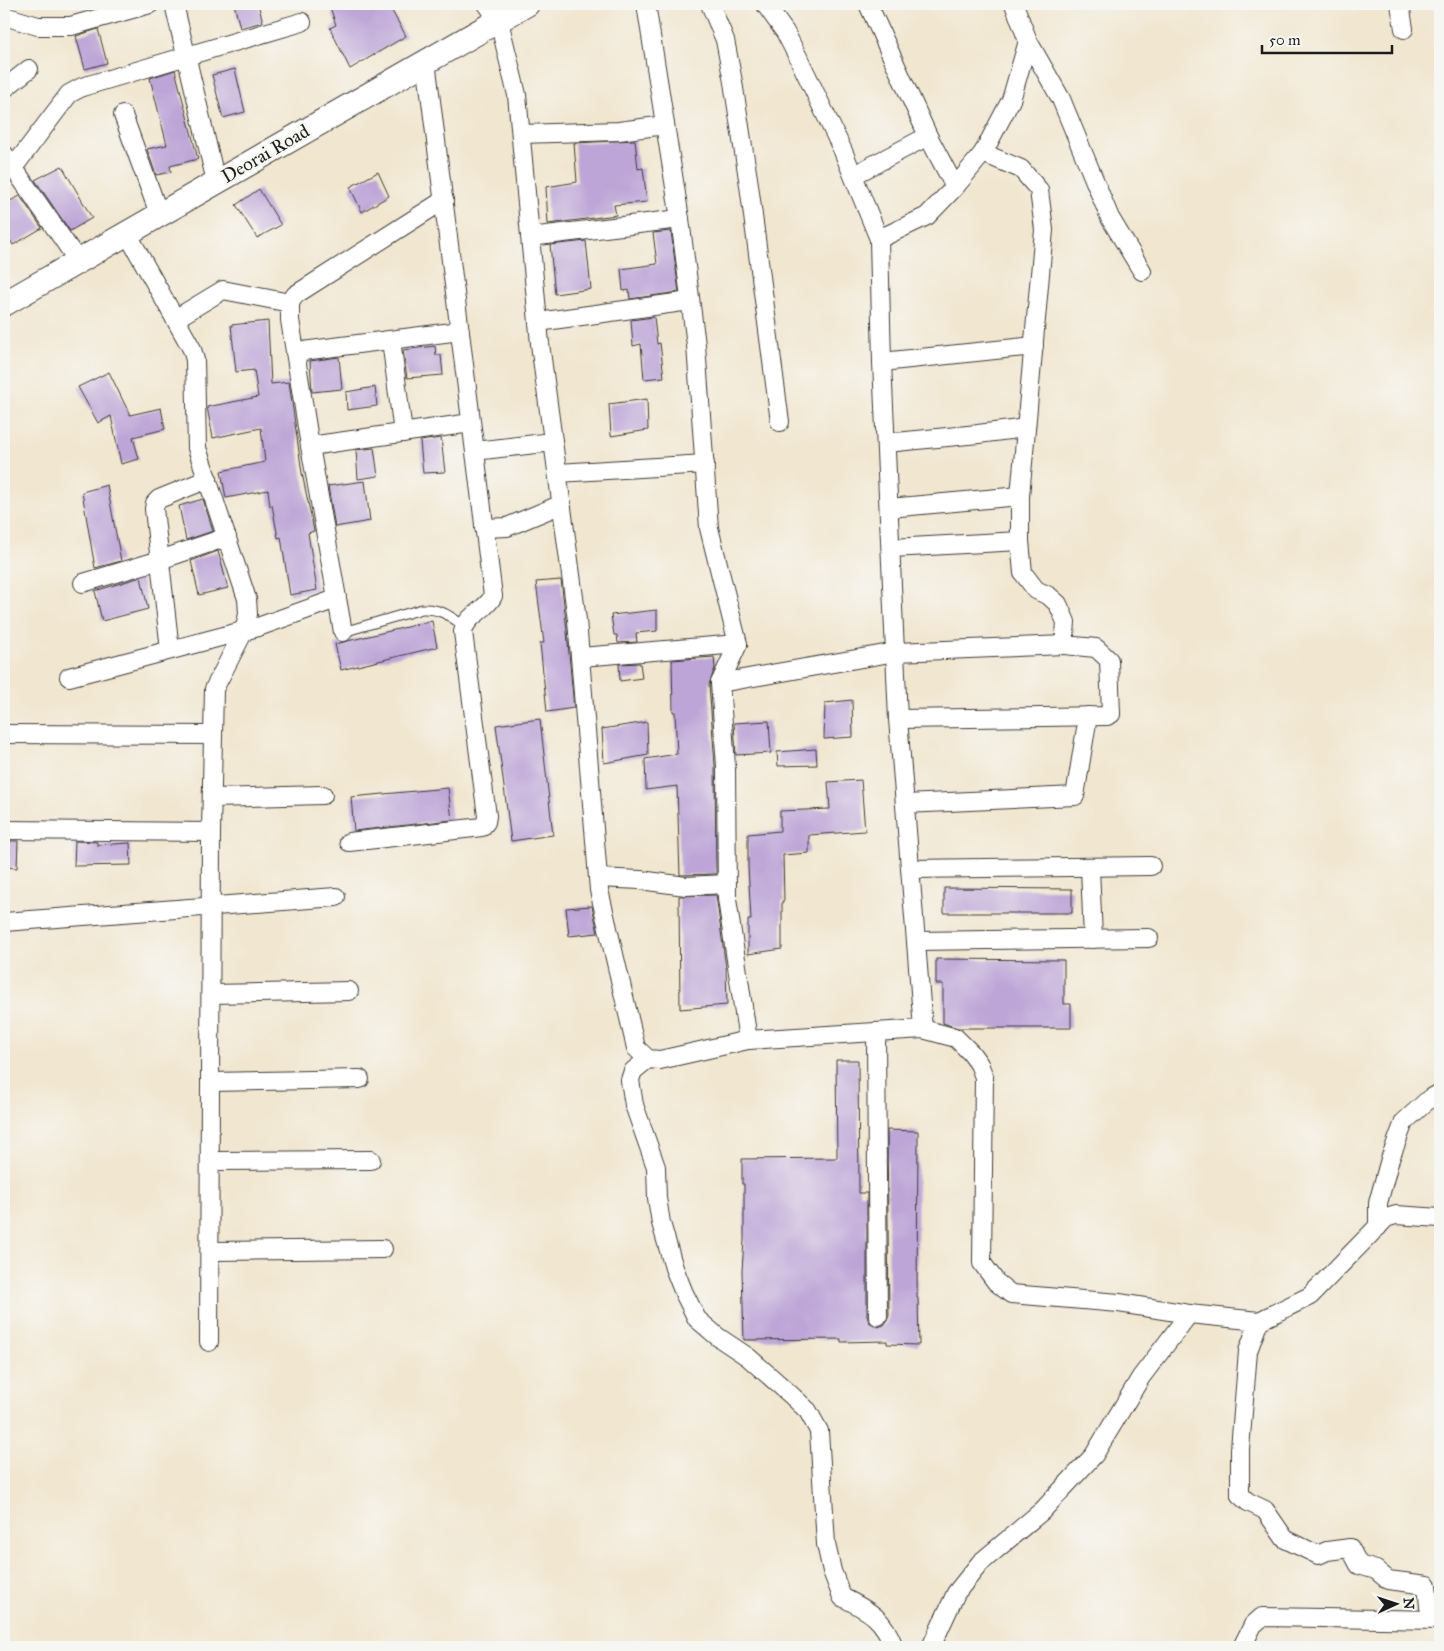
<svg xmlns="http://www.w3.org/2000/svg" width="1444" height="1651" viewBox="0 0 1444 1651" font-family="'IM FELL Great Primer',serif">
<rect width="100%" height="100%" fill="#f6f6f2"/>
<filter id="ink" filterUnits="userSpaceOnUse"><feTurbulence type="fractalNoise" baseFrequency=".02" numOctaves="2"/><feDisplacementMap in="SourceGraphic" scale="10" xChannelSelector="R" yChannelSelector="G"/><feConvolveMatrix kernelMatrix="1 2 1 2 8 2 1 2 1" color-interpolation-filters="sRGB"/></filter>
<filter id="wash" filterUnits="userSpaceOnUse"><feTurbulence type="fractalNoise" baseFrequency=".0096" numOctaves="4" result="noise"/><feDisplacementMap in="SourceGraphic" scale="20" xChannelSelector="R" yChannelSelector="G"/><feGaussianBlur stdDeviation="1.12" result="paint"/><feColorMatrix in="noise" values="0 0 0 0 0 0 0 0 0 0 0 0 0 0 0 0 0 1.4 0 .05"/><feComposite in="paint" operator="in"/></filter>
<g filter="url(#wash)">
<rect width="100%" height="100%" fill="#f1e6cf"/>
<g id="blocks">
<!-- building -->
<g fill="#bda5d7">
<polygon points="234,4 258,4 263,22 240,28"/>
<polygon points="329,4 388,4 406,36 350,69 330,28 336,25"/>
<polygon points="98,29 107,63 85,69 76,36"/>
<polygon points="235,69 245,112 223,118 212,75"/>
<polygon points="175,70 198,159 170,166 171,172 156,175 147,149 167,145 150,78"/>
<polygon points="635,140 638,169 643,168 647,202 614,205 616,215 548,224 546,187 577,182 574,143"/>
<polygon points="62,166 92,218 70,231 35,180"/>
<polygon points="378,172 389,196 362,212 350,187"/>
<polygon points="259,189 281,225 257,238 236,205"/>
<polygon points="20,196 42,228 13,245 4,229 4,204"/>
<polygon points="671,231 679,292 630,299 629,290 623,291 621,269 657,264 653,233"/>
<polygon points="586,241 591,289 555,294 550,245"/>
<polygon points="654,317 657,344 660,343 664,377 644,379 641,344 633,346 631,320"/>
<polygon points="268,321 271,384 289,382 302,473 314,531 308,533 317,590 290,595 281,537 278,538 272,505 270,506 268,490 226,498 221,471 265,462 261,428 213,438 207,407 258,397 254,370 236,372 231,325"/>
<polygon points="435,346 436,355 441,355 443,375 407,378 403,350"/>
<polygon points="339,357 342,389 312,392 310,361"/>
<polygon points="109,372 130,415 161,408 165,429 133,437 139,459 121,464 111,416 98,423 78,387"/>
<polygon points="375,387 377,406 347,410 346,392"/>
<polygon points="647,399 648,430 611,436 609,404"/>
<polygon points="441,438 445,472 423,473 420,441"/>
<polygon points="374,448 378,476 358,479 356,450"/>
<polygon points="365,481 370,521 335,527 328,486"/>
<polygon points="107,485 121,561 95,568 82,492"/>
<polygon points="203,499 213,531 186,540 179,506"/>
<polygon points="218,551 228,588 199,595 191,561"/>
<polygon points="141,577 148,609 102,621 95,591"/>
<polygon points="561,580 566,621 574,708 547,712 540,643 544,643 536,582"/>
<polygon points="657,610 657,631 636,633 637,642 618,643 617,635 614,635 611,615"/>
<polygon points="432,621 437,647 341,670 335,644"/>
<polygon points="714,657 715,668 709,684 715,766 716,874 680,875 677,786 646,790 645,759 677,754 675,712 673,712 672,660"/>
<polygon points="640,663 642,678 620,681 619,664"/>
<polygon points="852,700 853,737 824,739 825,703"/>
<polygon points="540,719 553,835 511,841 496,725"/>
<polygon points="769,721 771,753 736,755 734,723"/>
<polygon points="647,722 648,755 604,763 602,729"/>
<polygon points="816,749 817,765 778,766 777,752"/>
<polygon points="861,780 865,831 809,835 809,853 783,855 784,901 782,901 782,949 748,954 748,920 751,920 748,866 748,834 780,831 780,811 830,809 828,782"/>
<polygon points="448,788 452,820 354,831 351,797"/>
<polygon points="4,841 18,841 17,868 4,867"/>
<polygon points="75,841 97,842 97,845 130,843 131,865 74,866"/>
<polygon points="944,888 1072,889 1072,913 944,913"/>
<polygon points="716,895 726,968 727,1005 680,1009 679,896"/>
<polygon points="592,906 598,933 569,936 566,908"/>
<polygon points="936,959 1064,960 1064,1004 1071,1004 1071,1028 958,1028 943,1023 943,984 936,984"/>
<polygon points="836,1060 858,1060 859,1193 867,1193 867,1316 869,1322 878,1327 884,1325 887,1321 889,1316 887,1130 918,1131 917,1298 918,1298 919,1345 887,1344 887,1341 841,1342 841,1339 744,1340 742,1271 744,1240 744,1184 742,1184 742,1159 837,1158"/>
</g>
</g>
</g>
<g filter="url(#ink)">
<use href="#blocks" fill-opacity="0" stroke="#3c3a37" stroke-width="1"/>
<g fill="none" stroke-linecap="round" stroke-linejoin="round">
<!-- lane casing -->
<g stroke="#3c3a37" stroke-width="11">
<path id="lane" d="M343,632L422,609C440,608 450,616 464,626"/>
</g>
<!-- street casing -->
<g stroke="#3c3a37" stroke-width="20">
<g id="street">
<polyline points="174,4 216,182"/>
<polyline points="487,4 499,21 517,95 540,344 577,620 599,890 636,1048 648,1059 660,1060 748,1040 923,1029 956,1038 971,1053 979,1064 984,1077 982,1263 996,1282 1011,1294 1119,1303 1189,1314 1259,1321 1310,1296 1386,1218 1396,1215 1440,1218"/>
<polyline points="646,4 680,219 696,345 709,528 738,644 720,683 726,766 727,899 748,1040"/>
<polyline points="710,4 725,40 733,82 749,185 780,422"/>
<polyline points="765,4 785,32 798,57 843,151 879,239"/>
<polyline points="868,4 928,136 955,187 927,216 879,239 882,362 898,719 923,1029"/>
<polyline points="1014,4 1028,41 1061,99 1110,218 1142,271"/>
<polyline points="1400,4 1404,29"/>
<polyline points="4,16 38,26 71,26 150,4"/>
<polyline points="4,89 29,69"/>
<polyline points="123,115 159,214"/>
<polyline points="521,134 619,131 665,125"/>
<polyline points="4,154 78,261"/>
<polyline points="13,168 69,94 82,87 302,22"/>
<polyline points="854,175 928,136"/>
<polyline points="955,187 983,153"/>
<polyline points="127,233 192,349 195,360 197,448 247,599 248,614 244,631 214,689 211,832 209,1342"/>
<polyline points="530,237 680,219"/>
<polyline points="175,319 223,290 290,303"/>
<polyline points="538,322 690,301"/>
<polyline points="391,340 403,433"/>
<polyline points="295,352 460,331"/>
<polyline points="882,362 1034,346"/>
<polyline points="886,443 978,434 1026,428"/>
<polyline points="310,446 471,423"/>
<polyline points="475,451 553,442"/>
<polyline points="558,473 705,464"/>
<polyline points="889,508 1020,496"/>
<polyline points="484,528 507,527 562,504"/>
<polyline points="892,548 1020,541"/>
<polyline points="83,583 160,560 227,537"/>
<polyline points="343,632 310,446 290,320 290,303 295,295 444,200"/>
<polyline points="170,650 154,509 155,503 159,499 208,479"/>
<polyline points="581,657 738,644"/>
<polyline points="69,677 258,627 336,599"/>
<polyline points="720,683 896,652 1064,645 1066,622 1058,604 1049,596 1036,590 1023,573 1020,541 1020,496 1044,230 1039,190 1021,169 983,153 1011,100 1028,41"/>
<polyline points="898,719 1107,716 1111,714 1109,660 1096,648 1064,645"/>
<polyline points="4,734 213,735"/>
<polyline points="212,798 323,795"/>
<polyline points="905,804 1075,796 1088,716"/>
<polyline points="4,830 211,832"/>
<path d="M349,842L482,827L486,822L487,816L463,632C466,615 486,611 493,596L426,61"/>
<polyline points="1090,868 1093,939"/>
<polyline points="910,869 1151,866"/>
<polyline points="599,878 640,880 686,886 727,884"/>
<polyline points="4,922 336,897"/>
<polyline points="916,941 1149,938"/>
<polyline points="211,994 349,991"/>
<polyline points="876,1032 878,1316"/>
<path d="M648,1059L633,1071L630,1080L634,1105L656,1167L657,1198L661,1223L674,1268L684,1293L697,1319L718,1337L748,1357L791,1395L808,1411L819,1431L826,1544L832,1571L842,1597C869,1611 883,1617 894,1647"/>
<polyline points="211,1082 360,1079"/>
<polyline points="210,1161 371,1160"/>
<polyline points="1378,1227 1378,1203 1390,1159 1404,1122 1428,1100 1440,1093"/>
<polyline points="210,1251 383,1249"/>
<polyline points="1259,1321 1248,1351 1240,1449 1240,1495 1248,1502 1265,1510 1285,1539 1318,1555 1327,1551 1350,1548 1359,1565 1376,1570 1388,1580 1427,1585 1429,1607 1439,1620"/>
<polyline points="931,1647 956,1593 980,1563 1042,1511 1094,1455 1141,1377 1189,1314"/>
<polyline points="1242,1647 1253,1625 1262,1617 1440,1620"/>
</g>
</g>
<!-- secondary casing -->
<g stroke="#3c3a37" stroke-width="26">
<polyline id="secondary" points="4,304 527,4"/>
</g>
<!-- lane -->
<use href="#lane" stroke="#fff" stroke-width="9"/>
<!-- street -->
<use href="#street" stroke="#fff" stroke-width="18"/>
<!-- secondary -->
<use href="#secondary" stroke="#fff" stroke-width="24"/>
</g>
</g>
<g text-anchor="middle" stroke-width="5" stroke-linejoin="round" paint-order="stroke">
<!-- street labels -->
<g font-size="19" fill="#1c1c1c" stroke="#f6f6f2">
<text transform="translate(265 153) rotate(-30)" y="7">Deorai Road</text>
</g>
</g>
<!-- margin -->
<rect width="1444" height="1651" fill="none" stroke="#f6f6f2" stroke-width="20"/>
<!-- north arrow -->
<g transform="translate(1396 1604) rotate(87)" stroke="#f6f6f2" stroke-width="4" paint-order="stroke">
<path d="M0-4L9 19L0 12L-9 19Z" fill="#1c1c1c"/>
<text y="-8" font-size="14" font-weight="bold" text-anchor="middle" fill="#1c1c1c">N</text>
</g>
<!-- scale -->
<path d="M1262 45v8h130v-8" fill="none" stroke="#1c1c1c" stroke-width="2.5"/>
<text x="1269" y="45" font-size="15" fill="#1c1c1c" stroke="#f6f6f2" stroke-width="4" paint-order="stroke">50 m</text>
</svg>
